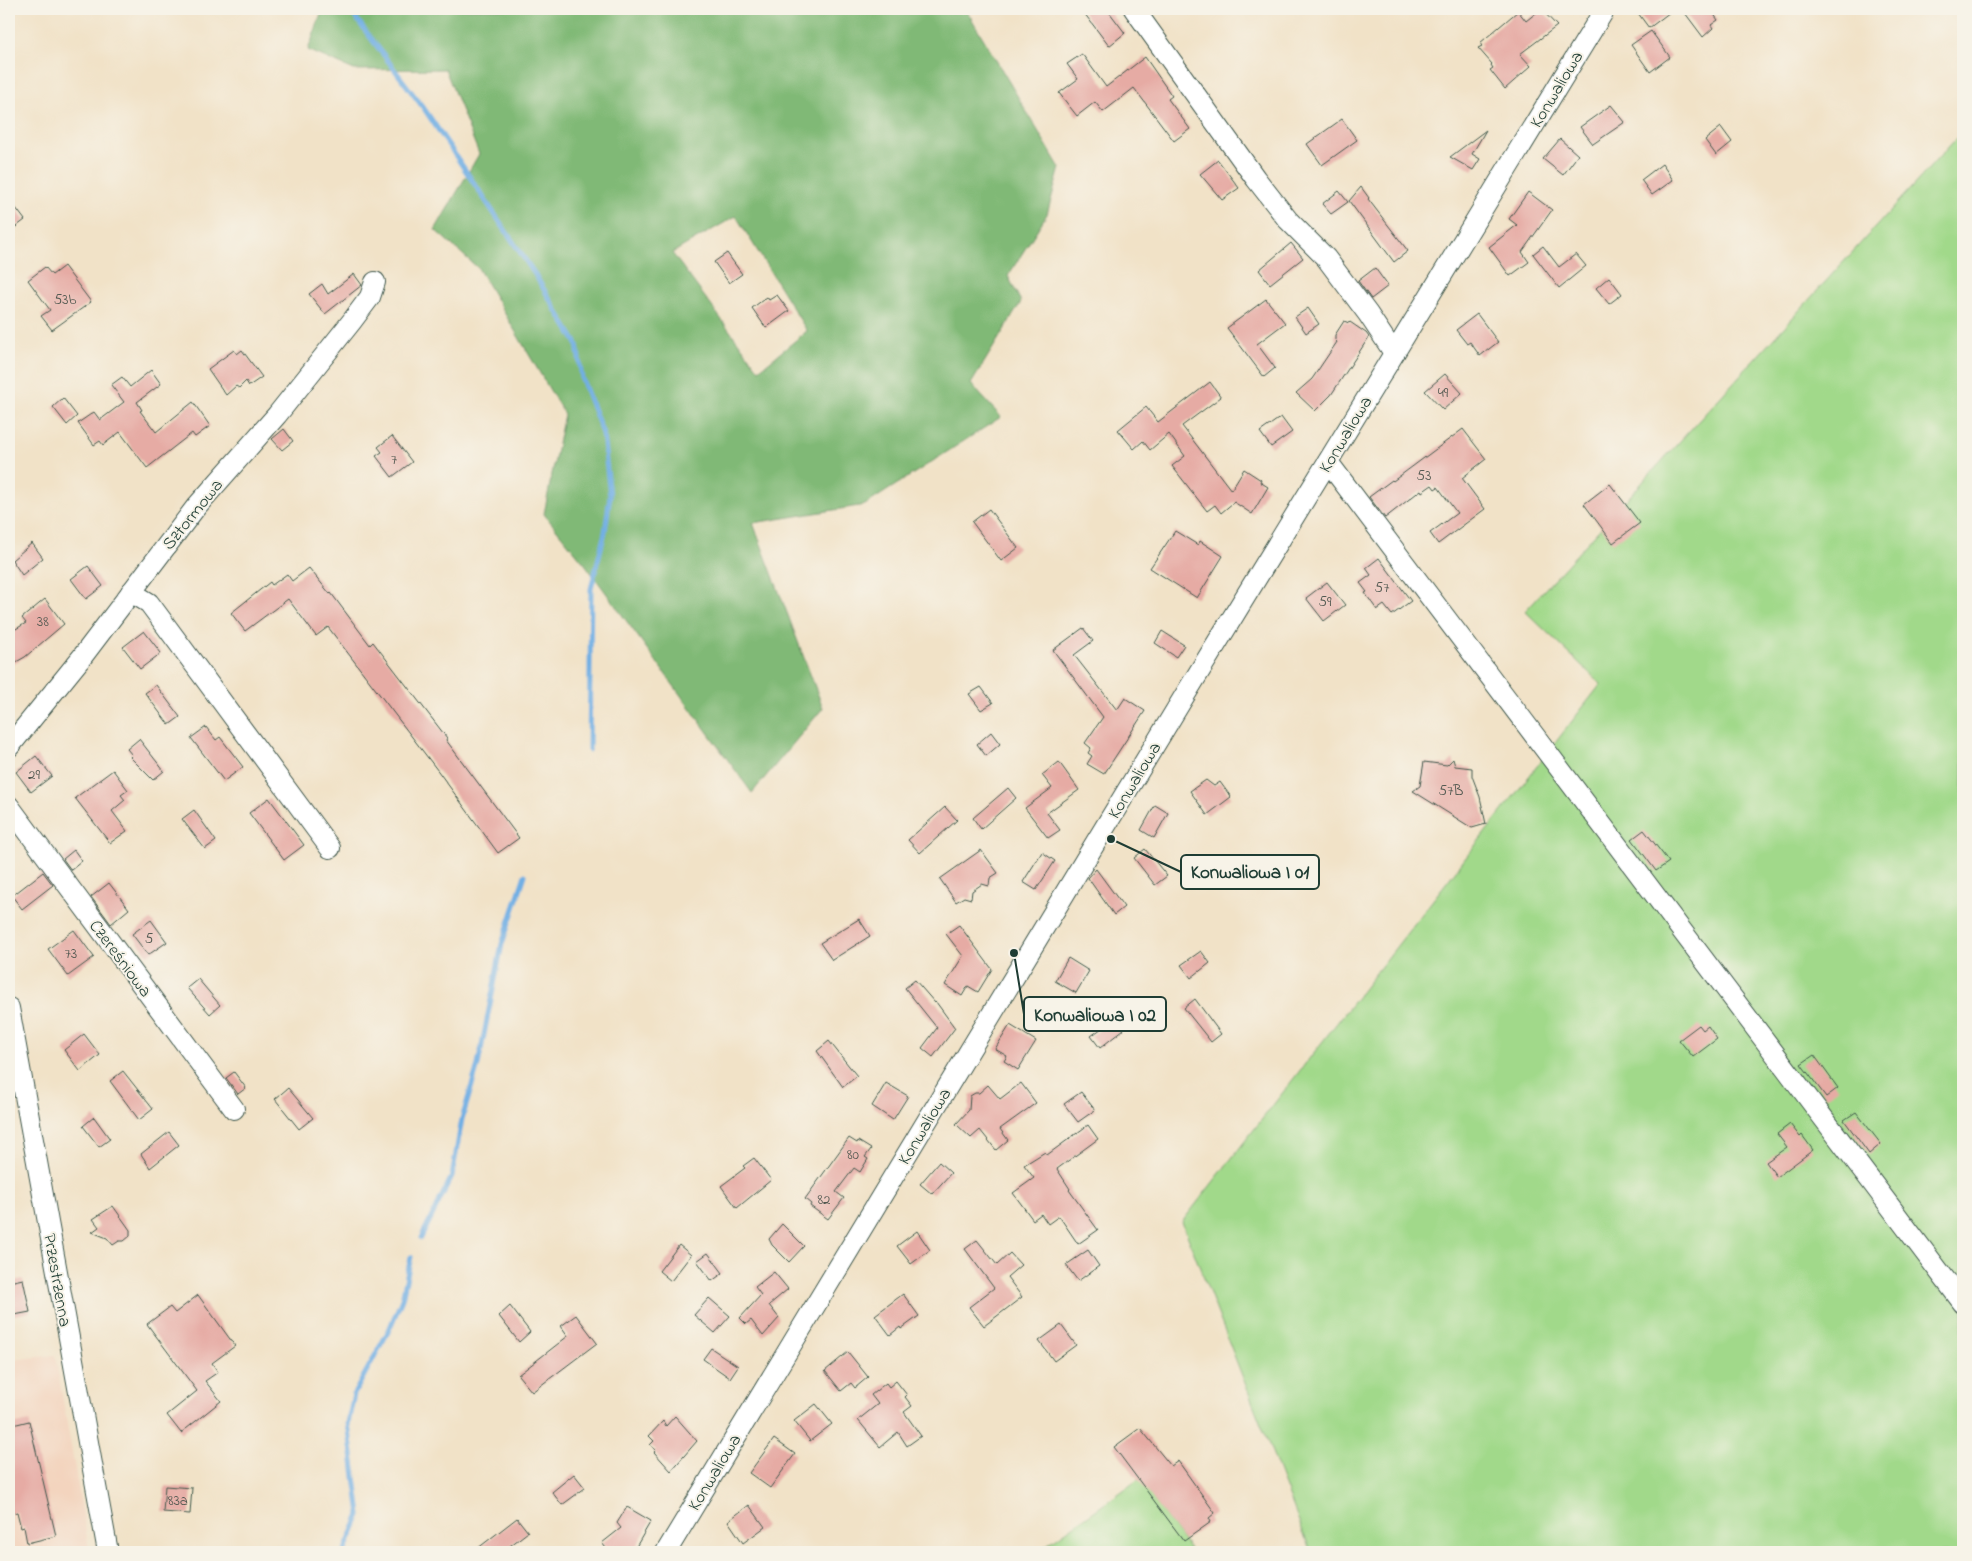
<svg xmlns="http://www.w3.org/2000/svg" width="1972" height="1561" viewBox="0 0 1972 1561" font-family="'Indie Flower',sans-serif">
<rect width="100%" height="100%" fill="#f7f3e8"/>
<filter id="ink" filterUnits="userSpaceOnUse"><feTurbulence type="fractalNoise" baseFrequency=".02" numOctaves="2"/><feDisplacementMap in="SourceGraphic" scale="10" xChannelSelector="R" yChannelSelector="G"/><feConvolveMatrix kernelMatrix="1 2 1 2 8 2 1 2 1" color-interpolation-filters="sRGB"/></filter>
<filter id="wash" filterUnits="userSpaceOnUse"><feTurbulence type="fractalNoise" baseFrequency=".0096" numOctaves="4" result="noise"/><feDisplacementMap in="SourceGraphic" scale="20" xChannelSelector="R" yChannelSelector="G"/><feGaussianBlur stdDeviation="1.12" result="paint"/><feColorMatrix in="noise" values="0 0 0 0 0 0 0 0 0 0 0 0 0 0 0 0 0 1.4 0 .05"/><feComposite in="paint" operator="in"/></filter>
<g filter="url(#wash)">
<rect width="100%" height="100%" fill="#f1e2c7"/>
<!-- built -->
<polygon fill="#f3d4be" points="9,1355 13,1360 55,1355 89,1549 81,1552 9,1552"/>
<!-- green -->
<g fill="#a1d98a" stroke="#608b5f">
<polygon points="1963,131 1963,1552 1311,1552 1182,1222 1601,684 1525,611"/>
<polygon points="1139,1479 1192,1552 1037,1552"/>
</g>
<!-- forest -->
<path fill="#80b976" stroke="#507b55" fill-rule="evenodd" d="M323,9H962L967,11L1060,168L1047,214L1008,276L1021,302L971,384L1001,417L865,505L753,523L823,708L752,793L585,564L544,514L564,414L478,268L435,230L479,154L445,69L354,70L308,50ZM736,216L807,331L759,370L672,253Z"/>
<g fill="none" stroke-linecap="round" stroke-linejoin="round">
<!-- stream -->
<g stroke="#71afe4" stroke-width="5">
<polyline points="349,9 425,110 534,273 577,344 582,379 603,434 610,496 605,532 591,589 589,750"/>
<polyline points="421,1238 452,1176 462,1119 478,1065 502,944 525,875"/>
<polyline points="344,1552 360,1515 348,1423 354,1394 389,1330 402,1299 411,1257"/>
</g>
</g>
<g id="blocks">
<!-- building -->
<g fill="#e6aba4">
<polygon points="1081,9 1107,9 1125,33 1109,46"/>
<polygon points="1541,9 1557,26 1520,54 1531,66 1505,89 1490,70 1493,68 1491,65 1492,64 1478,48 1482,46 1480,43 1518,11 1526,21"/>
<polygon points="1635,9 1674,9 1649,28"/>
<polygon points="1682,9 1710,9 1718,20 1711,25 1713,28 1703,37"/>
<polygon points="1651,31 1670,57 1650,72 1631,45"/>
<polygon points="1082,54 1106,87 1145,57 1172,96 1168,99 1190,129 1174,141 1134,88 1103,112 1095,102 1077,116 1059,93 1078,79 1067,64"/>
<polygon points="1611,105 1625,122 1593,144 1580,127"/>
<polygon points="1342,119 1357,140 1322,165 1307,144"/>
<polygon points="1721,127 1732,142 1716,155 1705,140"/>
<polygon points="1486,130 1472,154 1480,159 1473,170 1450,157"/>
<polygon points="1560,139 1578,155 1563,175 1543,159"/>
<polygon points="1218,160 1239,188 1222,200 1200,174"/>
<polygon points="1662,164 1673,180 1652,195 1641,180"/>
<polygon points="1361,187 1369,198 1368,199 1408,251 1394,262 1349,201"/>
<polygon points="1339,191 1348,202 1331,214 1322,204"/>
<polygon points="1528,192 1552,210 1522,252 1529,262 1510,276 1489,247 1517,225 1509,219"/>
<polygon points="9,199 25,220 9,232"/>
<polygon points="1291,243 1303,258 1270,284 1259,270"/>
<polygon points="1543,246 1559,267 1576,254 1586,266 1559,288 1533,254"/>
<polygon points="727,253 742,274 729,283 714,262"/>
<polygon points="64,266 91,302 52,330 41,316 50,310 28,280 45,267 52,275"/>
<polygon points="1375,268 1388,286 1371,299 1358,281"/>
<polygon points="354,274 362,285 325,314 309,294 322,284 328,294"/>
<polygon points="1609,277 1622,294 1609,304 1596,288"/>
<polygon points="777,295 789,311 766,328 752,308 767,297 769,300"/>
<polygon points="1266,299 1285,323 1257,344 1275,368 1264,377 1227,328"/>
<polygon points="1308,308 1319,324 1306,333 1295,317"/>
<polygon points="1477,314 1498,342 1480,356 1470,342 1467,344 1456,330"/>
<polygon points="1344,321 1349,323 1350,322 1366,333 1369,337 1331,395 1315,411 1296,393 1312,379 1337,342 1335,340 1335,335"/>
<polygon points="234,350 237,354 242,350 262,377 249,386 246,381 239,388 236,386 226,395 208,369"/>
<polygon points="151,370 161,384 137,402 142,410 140,411 156,432 193,402 210,426 195,437 192,433 147,468 120,432 103,445 100,441 94,445 78,423 94,412 100,420 124,402 111,385 122,377 130,387"/>
<polygon points="1445,374 1462,393 1443,410 1425,391"/>
<polygon points="1210,382 1221,397 1182,426 1231,490 1244,469 1261,480 1260,482 1268,487 1252,514 1234,502 1221,513 1215,505 1207,511 1172,466 1185,456 1169,434 1150,450 1143,441 1134,449 1118,430 1146,407 1158,422"/>
<polygon points="63,398 77,416 67,425 53,407"/>
<polygon points="1281,417 1292,432 1271,447 1260,432"/>
<polygon points="284,429 293,441 282,450 272,439"/>
<polygon points="1463,429 1486,459 1462,478 1485,509 1438,544 1430,533 1457,513 1438,487 1435,489 1432,485 1422,492 1421,490 1385,518 1369,497 1392,480 1393,481"/>
<polygon points="392,436 412,462 392,477 376,456 382,452 378,447"/>
<polygon points="1610,484 1640,523 1613,543 1584,504"/>
<polygon points="989,509 1018,548 1001,561 972,522"/>
<polygon points="1175,531 1198,545 1200,541 1223,556 1197,598 1150,568"/>
<polygon points="32,543 43,558 22,575 12,560"/>
<polygon points="1379,558 1411,601 1392,615 1384,605 1377,610 1365,593 1367,592 1360,583 1371,575 1366,568"/>
<polygon points="88,566 103,586 86,599 71,579"/>
<polygon points="309,568 330,594 331,593 370,645 373,642 447,738 446,740 519,838 498,853 438,771 328,627 316,636 288,599 245,631 231,613 270,582 272,585 287,574 292,581"/>
<polygon points="1327,582 1345,605 1324,621 1306,598"/>
<polygon points="45,599 64,624 25,657 9,666 9,633 26,623 22,618"/>
<polygon points="1083,628 1093,641 1074,655 1117,710 1125,698 1145,711 1104,774 1087,764 1092,756 1088,753 1091,748 1085,743 1103,717 1053,650"/>
<polygon points="144,631 161,653 140,669 123,647"/>
<polygon points="1162,631 1184,645 1176,657 1155,643"/>
<polygon points="156,685 180,717 169,725 145,693"/>
<polygon points="981,687 993,703 981,710 969,694"/>
<polygon points="206,727 216,740 220,737 243,767 224,781 191,738"/>
<polygon points="991,732 1000,744 986,756 977,744"/>
<polygon points="139,739 164,771 153,780 130,757 132,755 127,749"/>
<polygon points="36,756 52,776 31,792 16,772"/>
<polygon points="1453,759 1455,766 1472,768 1472,776 1480,797 1486,824 1472,828 1413,791 1420,786 1424,762 1447,765"/>
<polygon points="1059,762 1079,790 1047,813 1060,830 1048,838 1025,808 1052,788 1042,775"/>
<polygon points="113,770 128,790 121,795 125,800 112,811 127,831 110,843 75,798"/>
<polygon points="1206,780 1214,786 1220,782 1231,797 1207,815 1190,791"/>
<polygon points="1008,788 1016,798 981,829 973,818"/>
<polygon points="269,798 304,845 284,860 249,813"/>
<polygon points="1155,805 1168,813 1154,838 1141,830"/>
<polygon points="945,807 957,820 920,853 908,840"/>
<polygon points="194,810 216,841 205,849 182,819"/>
<polygon points="1644,830 1669,862 1656,871 1632,839"/>
<polygon points="1145,849 1167,876 1155,885 1134,858"/>
<polygon points="74,850 82,861 71,870 63,859"/>
<polygon points="981,850 998,873 990,878 989,886 982,884 972,891 971,899 964,897 956,902 940,879"/>
<polygon points="1042,852 1055,861 1036,890 1023,882"/>
<polygon points="1096,869 1124,907 1114,915 1088,878"/>
<polygon points="43,872 53,885 22,909 12,896"/>
<polygon points="109,883 129,909 111,924 91,897"/>
<polygon points="859,919 870,936 832,960 820,943"/>
<polygon points="151,920 167,942 148,955 132,934"/>
<polygon points="959,925 992,969 978,992 968,986 962,996 945,985 963,956 946,934"/>
<polygon points="74,930 94,957 68,976 48,949"/>
<polygon points="1201,951 1210,963 1191,978 1181,965"/>
<polygon points="1068,958 1089,971 1076,993 1055,981"/>
<polygon points="198,979 220,1005 210,1014 187,988"/>
<polygon points="915,980 935,1003 936,1002 955,1028 933,1057 922,1048 937,1028 905,988"/>
<polygon points="1195,999 1221,1034 1211,1042 1184,1008"/>
<polygon points="1116,1018 1124,1029 1100,1048 1091,1036"/>
<polygon points="1010,1025 1036,1041 1018,1070 1004,1061 1007,1056 995,1049"/>
<polygon points="1699,1025 1703,1030 1708,1026 1717,1039 1693,1057 1679,1040"/>
<polygon points="84,1034 100,1055 80,1071 64,1050"/>
<polygon points="829,1041 857,1076 843,1087 817,1051"/>
<polygon points="1814,1055 1838,1088 1826,1097 1801,1064"/>
<polygon points="123,1071 153,1109 139,1120 110,1081"/>
<polygon points="234,1072 246,1088 238,1094 226,1078"/>
<polygon points="886,1083 908,1096 893,1120 872,1106"/>
<polygon points="1021,1083 1036,1103 1000,1129 1008,1140 996,1150 980,1130 971,1138 956,1124 969,1110 970,1096 975,1093 979,1093 988,1085 1000,1099"/>
<polygon points="288,1088 313,1118 299,1129 275,1099"/>
<polygon points="1081,1092 1095,1110 1078,1122 1064,1104"/>
<polygon points="1856,1112 1881,1144 1869,1154 1844,1120"/>
<polygon points="94,1117 110,1139 99,1147 83,1126"/>
<polygon points="1790,1124 1800,1137 1802,1135 1813,1150 1777,1177 1766,1162 1787,1147 1777,1134"/>
<polygon points="1088,1125 1098,1139 1057,1169 1070,1189 1069,1190 1098,1230 1078,1244 1059,1216 1048,1224 1041,1214 1033,1220 1013,1193 1034,1178 1024,1165 1045,1152 1047,1155"/>
<polygon points="169,1132 179,1145 150,1168 141,1154"/>
<polygon points="849,1138 857,1143 858,1141 871,1149 865,1157 868,1159 860,1172 854,1168 836,1192 844,1198 828,1219 810,1206 811,1204 805,1199"/>
<polygon points="754,1158 771,1180 737,1208 721,1186 745,1168 743,1166"/>
<polygon points="939,1162 951,1173 932,1194 920,1184"/>
<polygon points="113,1206 130,1230 130,1236 124,1241 119,1241 113,1245 107,1238 92,1232 99,1227 93,1219"/>
<polygon points="782,1224 804,1246 789,1262 772,1245 769,1239"/>
<polygon points="917,1231 930,1250 911,1264 897,1246"/>
<polygon points="977,1240 997,1265 1010,1253 1021,1265 1007,1277 1022,1297 984,1326 969,1307 994,1288 965,1249"/>
<polygon points="679,1245 691,1255 671,1281 659,1271"/>
<polygon points="1088,1250 1099,1266 1078,1281 1066,1265"/>
<polygon points="708,1253 723,1273 712,1281 697,1261"/>
<polygon points="774,1272 788,1289 769,1305 779,1318 763,1336 751,1320 746,1324 740,1318 761,1295 755,1287"/>
<polygon points="23,1279 30,1312 9,1316 9,1282"/>
<polygon points="903,1294 919,1316 901,1329 900,1327 890,1335 875,1315"/>
<polygon points="198,1295 235,1346 212,1363 218,1372 205,1381 221,1401 181,1433 167,1415 197,1391 147,1324 170,1307 175,1313"/>
<polygon points="709,1298 730,1316 715,1333 694,1315"/>
<polygon points="510,1306 530,1332 519,1342 499,1316"/>
<polygon points="576,1315 597,1343 532,1392 518,1375 568,1336 561,1326"/>
<polygon points="1061,1325 1076,1345 1054,1361 1039,1341"/>
<polygon points="711,1348 738,1366 730,1378 703,1359"/>
<polygon points="848,1352 868,1377 855,1388 851,1383 841,1391 825,1371"/>
<polygon points="896,1381 907,1395 905,1397 912,1406 904,1412 921,1436 907,1446 898,1432 880,1447 858,1420 878,1404 871,1395 886,1383 889,1387"/>
<polygon points="816,1404 832,1424 810,1441 794,1421"/>
<polygon points="675,1416 697,1441 671,1471 654,1452 656,1450 650,1445 654,1441 649,1436 663,1421 666,1426"/>
<polygon points="29,1421 56,1536 27,1543 24,1527 21,1528 17,1512 9,1514 9,1426"/>
<polygon points="1140,1428 1171,1466 1178,1461 1215,1513 1209,1518 1211,1522 1184,1541 1114,1447"/>
<polygon points="774,1439 795,1454 770,1488 749,1473"/>
<polygon points="574,1474 585,1488 562,1505 552,1492"/>
<polygon points="165,1486 192,1488 190,1514 163,1512"/>
<polygon points="749,1505 765,1527 743,1543 728,1521"/>
<polygon points="627,1507 651,1521 633,1552 609,1552 602,1543 621,1528 617,1523"/>
<polygon points="517,1518 528,1532 502,1552 473,1552"/>
</g>
</g>
</g>
<g filter="url(#ink)">
<use href="#blocks" fill-opacity="0" stroke="#3e564a" stroke-width="1"/>
<g fill="none" stroke-linecap="round" stroke-linejoin="round">
<!-- minor casing -->
<g stroke="#3e564a" stroke-width="22">
<g id="minor">
<polyline points="1134,9 1256,179 1288,220 1326,258 1368,314 1394,353"/>
<polyline points="1328,462 1963,1303"/>
<polyline points="131,592 149,603 330,848"/>
<polyline points="9,747 82,657 196,507 277,415 352,321 370,297 375,282"/>
<polyline points="9,806 234,1109"/>
<polyline points="9,1008 108,1552"/>
<polyline points="666,1552 1185,695 1605,9"/>
</g>
</g>
<!-- minor -->
<use href="#minor" stroke="#fff" stroke-width="20"/>
</g>
</g>
<g text-anchor="middle" stroke-width="4" stroke-linejoin="round" paint-order="stroke">
<!-- number labels -->
<g font-size="15" fill="#515850">
<text x="65" y="304">53b</text>
<text x="1443" y="397">49</text>
<text x="394" y="464">7</text>
<text x="1424" y="480">53</text>
<text x="1382" y="592">57</text>
<text x="1325" y="606">59</text>
<text x="43" y="626">38</text>
<text x="34" y="779">29</text>
<text x="1451" y="795">57B</text>
<text x="149" y="943">5</text>
<text x="71" y="958">73</text>
<text x="853" y="1159">80</text>
<text x="824" y="1204">82</text>
<text x="178" y="1505">83a</text>
</g>
<!-- street labels -->
<g font-size="18" fill="#1f3d34" stroke="#f7f3e8">
<text transform="translate(1556 89) rotate(-59)" y="6">Konwaliowa</text>
<text transform="translate(1345 434) rotate(-59)" y="6">Konwaliowa</text>
<text transform="translate(192 514) rotate(-51)" y="6">Sztormowa</text>
<text transform="translate(1134 780) rotate(-59)" y="6">Konwaliowa</text>
<text transform="translate(121 958) rotate(53)" y="6">Czereśniowa</text>
<text transform="translate(924 1126) rotate(-59)" y="6">Konwaliowa</text>
<text transform="translate(58 1280) rotate(80)" y="6">Przestrzenna</text>
<text transform="translate(714 1472) rotate(-59)" y="6">Konwaliowa</text>
</g>
</g>
<!-- callouts -->
<path fill="none" stroke="#1f3d34" stroke-width="2" d="M1111 839L1181 872M1014 953L1024 1014"/>
<g fill="#1f3d34" stroke="#f7f3e8" stroke-width="2">
<circle cx="1111" cy="839" r="5"/>
<circle cx="1014" cy="953" r="5"/>
</g>
<g fill="#f7f3e8" stroke="#1f3d34" stroke-width="2">
<rect x="1181" y="855" width="138" height="34" rx="5"/>
<rect x="1024" y="997" width="142" height="34" rx="5"/>
</g>
<g font-size="19" text-anchor="middle" font-weight="bold" fill="#1f3d34">
<text x="1250" y="878">Konwaliowa I 01</text>
<text x="1095" y="1021">Konwaliowa I 02</text>
</g>
<!-- margin -->
<rect width="1972" height="1561" fill="none" stroke="#f7f3e8" stroke-width="30"/>
</svg>
